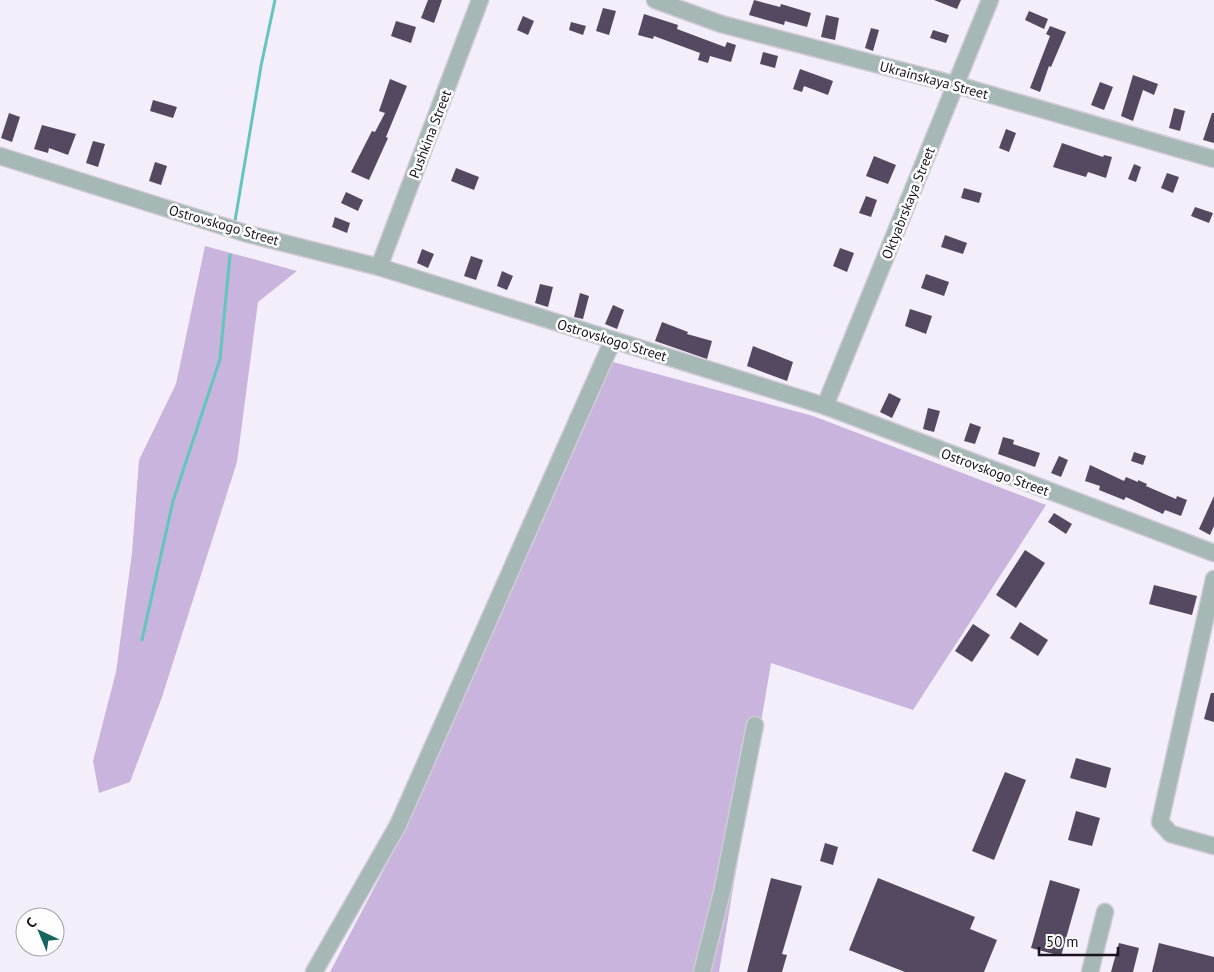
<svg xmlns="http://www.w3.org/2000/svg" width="1214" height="972" viewBox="0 0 1214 972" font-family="'PT Sans',sans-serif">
<rect width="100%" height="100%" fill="#f4eefa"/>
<!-- green -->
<g fill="#c9b4dd">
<polygon points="205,246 297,271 258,302 237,462 162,697 130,782 99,793 93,761 116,672 132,553 139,460 176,384"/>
<polygon points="609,361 813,416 1046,505 913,710 771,663 719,972 330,972 404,831 505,605"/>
</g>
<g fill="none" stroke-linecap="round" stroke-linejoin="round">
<!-- stream -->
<g stroke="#63c6bc" stroke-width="3">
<polyline points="235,221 261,66 275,0"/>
<polyline points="142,640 173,501 220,359 230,255"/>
</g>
</g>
<!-- building -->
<g fill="#554861">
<polygon points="428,0 442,0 434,23 421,18"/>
<polygon points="754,0 780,7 781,4 811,13 807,27 785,21 784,25 749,15"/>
<polygon points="934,0 961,0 957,9"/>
<polygon points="603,8 616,11 609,35 596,31"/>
<polygon points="1029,11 1048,19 1044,29 1025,20"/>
<polygon points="644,14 678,25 677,29 725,47 727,42 736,45 731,62 710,56 708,63 698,60 700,53 654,36 653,39 638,35"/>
<polygon points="826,15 839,18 835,40 821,37"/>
<polygon points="523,16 534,21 528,35 517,30"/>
<polygon points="396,21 416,27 411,43 391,36"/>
<polygon points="571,22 586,26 583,35 569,30"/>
<polygon points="1050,26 1066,32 1051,67 1049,66 1040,92 1030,88 1050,36 1046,34"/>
<polygon points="871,28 879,30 873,51 865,48"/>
<polygon points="933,30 949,35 946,43 930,38"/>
<polygon points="763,52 778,56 775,68 760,64"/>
<polygon points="800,69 833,81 828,95 804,86 802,92 793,89"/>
<polygon points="1133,75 1158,84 1154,95 1143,90 1133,121 1121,116"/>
<polygon points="390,79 407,86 386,137 388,138 369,180 351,172 372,131 375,132 385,113 379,111"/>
<polygon points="1100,82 1113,87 1104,110 1091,105"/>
<polygon points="153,100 177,107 173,118 150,111"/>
<polygon points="1174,108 1185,111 1180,131 1169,128"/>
<polygon points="9,113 20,117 12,142 1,138"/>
<polygon points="1212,113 1214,113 1214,143 1203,140"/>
<polygon points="42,125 76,134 68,155 49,148 48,153 34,149"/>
<polygon points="1006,129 1016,133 1009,152 999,148"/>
<polygon points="93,141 105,144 98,167 86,163"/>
<polygon points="1062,143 1103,157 1104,155 1112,157 1106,178 1088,172 1086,177 1053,167"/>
<polygon points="874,156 896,165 888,184 866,176"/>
<polygon points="155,162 167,166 161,185 149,181"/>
<polygon points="1134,164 1141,167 1136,182 1128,179"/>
<polygon points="456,168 479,177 474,190 451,181"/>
<polygon points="1167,173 1179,177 1173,193 1161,188"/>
<polygon points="964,188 982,193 979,203 961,198"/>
<polygon points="346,192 363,200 358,211 341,203"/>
<polygon points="866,196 877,200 871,217 859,213"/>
<polygon points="1195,207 1213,213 1209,223 1191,216"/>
<polygon points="335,217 350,223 347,233 332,227"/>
<polygon points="945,235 967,243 963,254 941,247"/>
<polygon points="840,248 854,253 847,272 833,266"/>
<polygon points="422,249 434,254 428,268 417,263"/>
<polygon points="471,256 483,260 476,280 464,276"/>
<polygon points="502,271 513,276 507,290 497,286"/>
<polygon points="926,274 949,282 944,296 921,288"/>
<polygon points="540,284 553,287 548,307 535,303"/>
<polygon points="580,293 589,296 583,319 574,317"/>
<polygon points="613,305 624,310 617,329 605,324"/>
<polygon points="910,309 932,316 926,334 905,326"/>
<polygon points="662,322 688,332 687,334 712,341 707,359 655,341"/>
<polygon points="753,346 793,362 787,381 747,366"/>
<polygon points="889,393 901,399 892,418 880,412"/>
<polygon points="928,408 940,411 934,432 923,429"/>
<polygon points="970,423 981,427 975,444 964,441"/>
<polygon points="1003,437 1014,440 1013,444 1040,453 1035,467 998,454"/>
<polygon points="1134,452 1146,456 1143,465 1131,461"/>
<polygon points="1059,456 1068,460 1061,477 1051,473"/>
<polygon points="1090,465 1124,481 1126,477 1138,482 1138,480 1147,484 1146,486 1176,499 1177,496 1187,500 1181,516 1165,510 1163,514 1126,497 1124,500 1099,490 1100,486 1085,481"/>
<polygon points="1214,496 1214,526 1210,535 1199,529"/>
<polygon points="1054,513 1072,524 1066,534 1048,522"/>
<polygon points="1025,550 1045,563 1016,608 996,595"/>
<polygon points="1154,585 1197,596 1192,615 1149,604"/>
<polygon points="1020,622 1048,640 1038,656 1010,638"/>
<polygon points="973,624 990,635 972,662 955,651"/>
<polygon points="1211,693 1214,693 1214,722 1204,719"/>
<polygon points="1076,758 1111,768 1106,788 1070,778"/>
<polygon points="1005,772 1026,780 994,860 972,851"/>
<polygon points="1076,811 1100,818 1092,846 1068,840"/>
<polygon points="825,843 838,847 833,865 820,861"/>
<polygon points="771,878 802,886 782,954 787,955 782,972 747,972"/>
<polygon points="878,878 975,917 970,929 997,940 984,972 905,972 849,950"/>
<polygon points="1050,880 1080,889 1061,956 1031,948"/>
<polygon points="1119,943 1139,948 1133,972 1111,972"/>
<polygon points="1159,943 1214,957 1214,972 1152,972"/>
</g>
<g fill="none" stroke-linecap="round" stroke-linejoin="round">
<!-- minor casing -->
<g stroke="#d1cbd7" stroke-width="19">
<g id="minor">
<polyline points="655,0 721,24 957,85 1214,159"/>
<polyline points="0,156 248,234 379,267 825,406 1214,553"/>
<polyline points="379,267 480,0"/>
<polyline points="825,406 990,0"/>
<polyline points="1214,579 1160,822 1171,834 1214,846"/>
<polyline points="314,972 398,825 613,340"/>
<polyline points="702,972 723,888 755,725"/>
<polyline points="1090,972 1105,912"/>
</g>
</g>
<!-- minor -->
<use href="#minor" stroke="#a6b8b6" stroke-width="16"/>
</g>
<g text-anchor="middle" stroke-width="5" stroke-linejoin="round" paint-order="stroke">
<!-- street labels -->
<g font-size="14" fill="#18131d" stroke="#fefefe">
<text transform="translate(934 80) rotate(15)" y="5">Ukrainskaya Street</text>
<text transform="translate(430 134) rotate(-69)" y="5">Pushkina Street</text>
<text transform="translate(908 203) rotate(-68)" y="5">Oktyabrskaya Street</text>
<text transform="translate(224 225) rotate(16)" y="5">Ostrovskogo Street</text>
<text transform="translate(612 340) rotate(17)" y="5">Ostrovskogo Street</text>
<text transform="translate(995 472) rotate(20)" y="5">Ostrovskogo Street</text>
</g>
</g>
<!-- north arrow -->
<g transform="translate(40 932) rotate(316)"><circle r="24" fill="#fefefe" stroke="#a2a0a4"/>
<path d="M0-4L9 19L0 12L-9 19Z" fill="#18645e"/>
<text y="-8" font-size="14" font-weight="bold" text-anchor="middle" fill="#18131d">С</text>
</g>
<!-- scale -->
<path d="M1039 947v8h79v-8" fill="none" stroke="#18131d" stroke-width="2.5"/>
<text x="1046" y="947" font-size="15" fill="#18131d" stroke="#fefefe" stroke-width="4" paint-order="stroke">50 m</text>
</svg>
